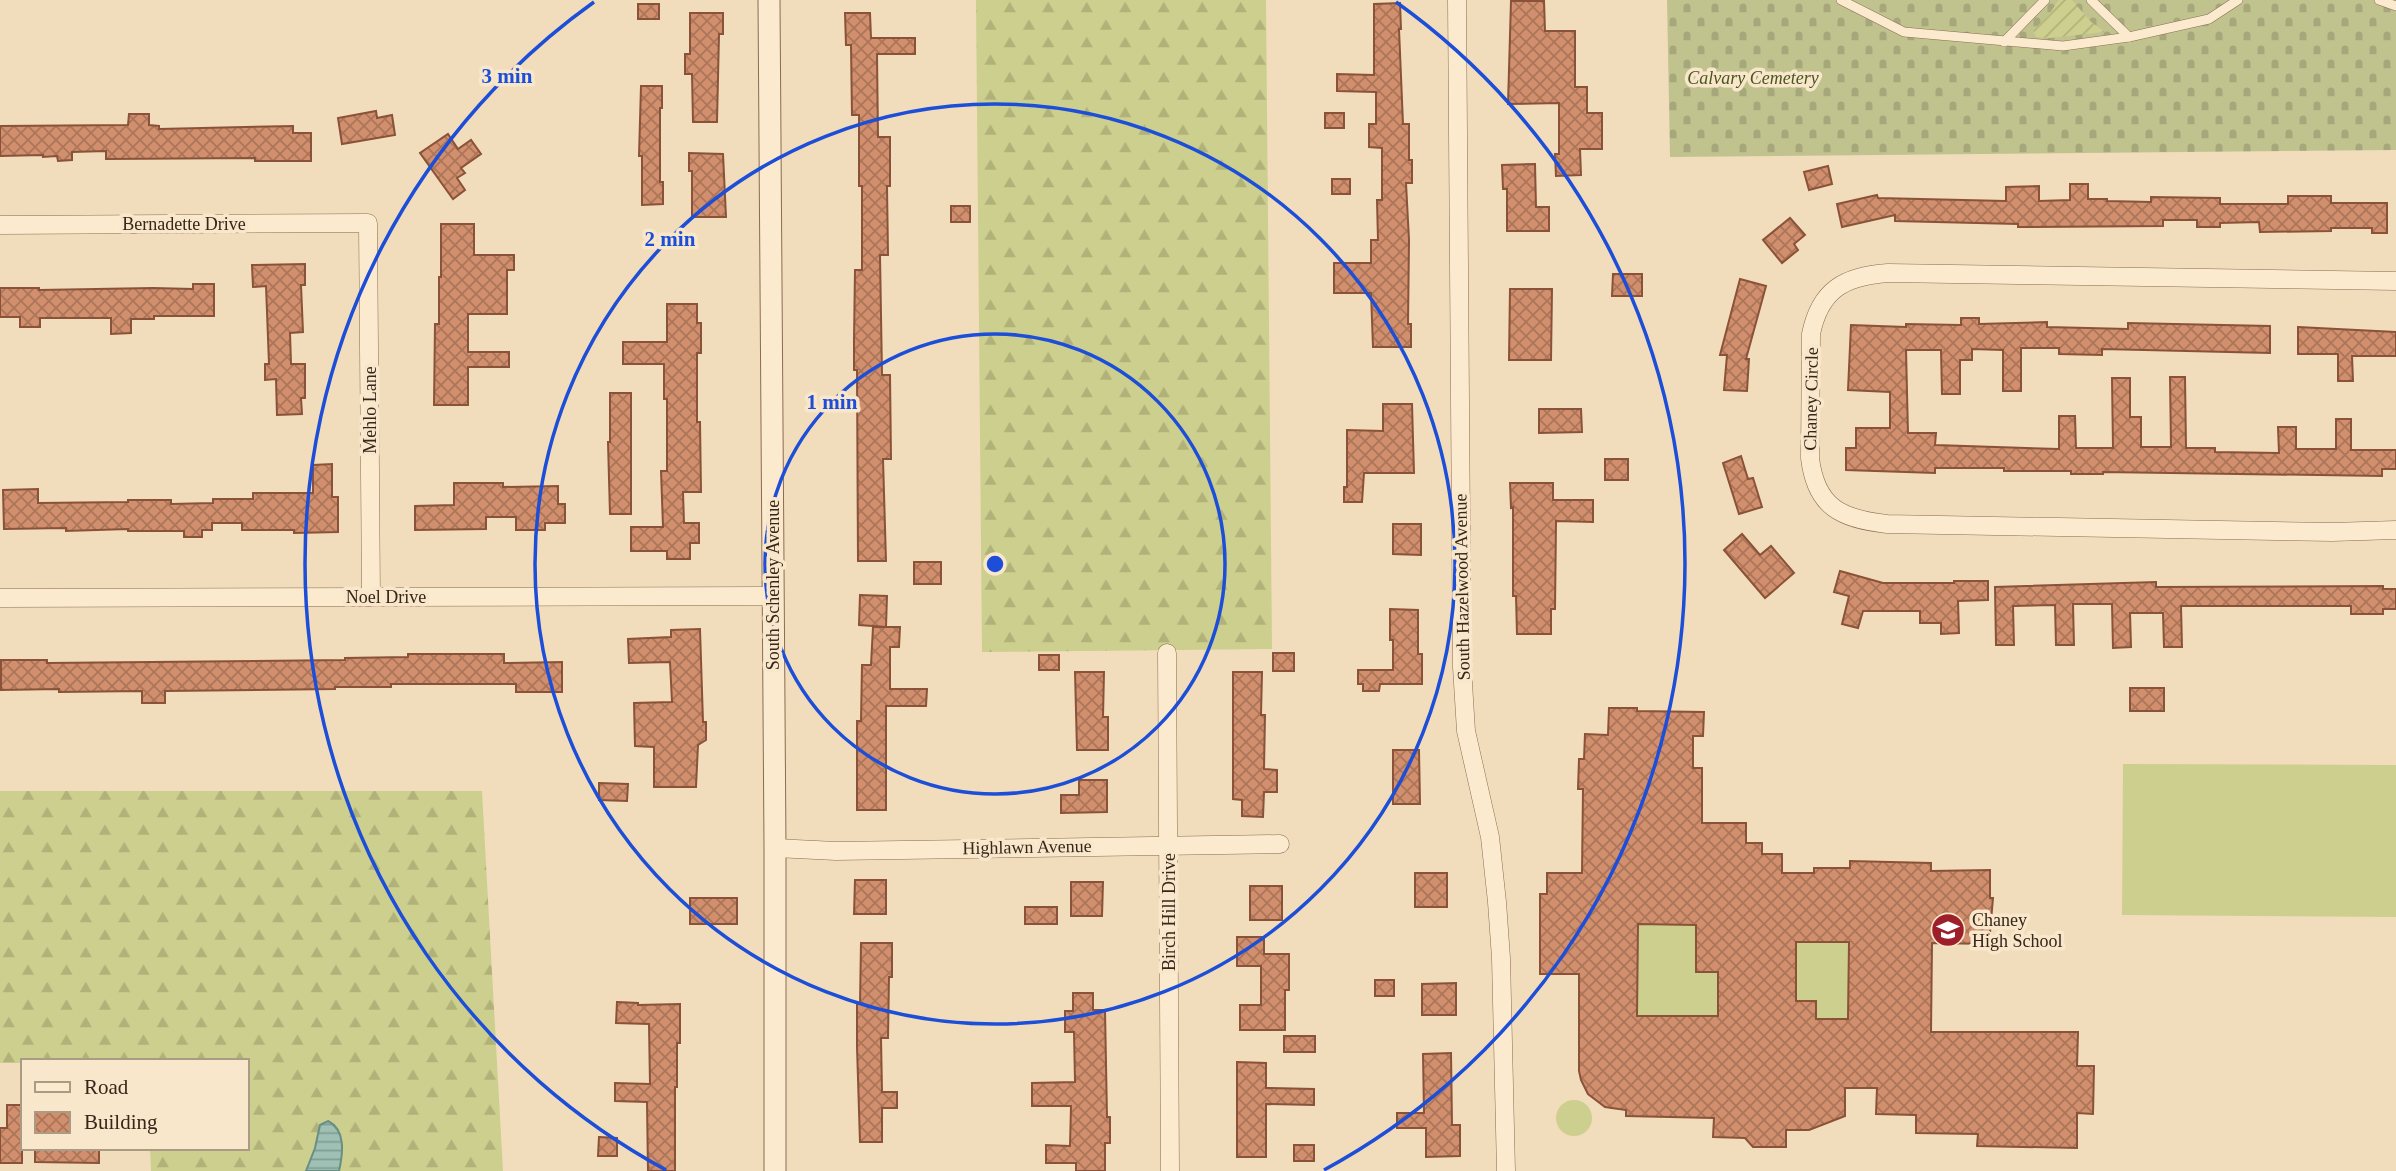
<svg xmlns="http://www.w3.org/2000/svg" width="2396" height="1171" viewBox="0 0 2396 1171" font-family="'Times New Roman',serif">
<defs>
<pattern id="forest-firs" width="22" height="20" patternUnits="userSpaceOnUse" patternTransform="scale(1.75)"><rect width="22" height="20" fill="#cdcf8e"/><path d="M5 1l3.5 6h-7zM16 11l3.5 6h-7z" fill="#b1b27a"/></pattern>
<pattern id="cemetery-stones" width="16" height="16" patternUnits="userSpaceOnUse" patternTransform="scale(1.75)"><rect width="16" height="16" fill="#c1c38f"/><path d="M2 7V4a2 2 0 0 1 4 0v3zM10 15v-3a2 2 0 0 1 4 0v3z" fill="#a6a77b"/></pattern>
<pattern id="garden-furrows" width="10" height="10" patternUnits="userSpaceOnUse" patternTransform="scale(1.75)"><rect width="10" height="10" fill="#cdcf8e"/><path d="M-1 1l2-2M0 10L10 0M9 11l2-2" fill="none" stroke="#b1b27a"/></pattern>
<pattern id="water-rules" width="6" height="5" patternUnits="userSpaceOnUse" patternTransform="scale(1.75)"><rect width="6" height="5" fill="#9fc1b5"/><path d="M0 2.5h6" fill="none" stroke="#829d92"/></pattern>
<pattern id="building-cross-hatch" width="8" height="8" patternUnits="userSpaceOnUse" patternTransform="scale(1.75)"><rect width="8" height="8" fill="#d28f6d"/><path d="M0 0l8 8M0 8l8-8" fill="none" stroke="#ab7559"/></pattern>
</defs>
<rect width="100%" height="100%" fill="#f1ddbb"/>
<!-- grass -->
<g fill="#cdcf8e">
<polygon points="2123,764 2396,765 2396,917 2122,915"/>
<polygon points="1638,924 1696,925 1697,972 1718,972 1718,1016 1637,1016"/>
<polygon points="1796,939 1811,942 1849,942 1848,1023 1839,1019 1816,1019 1816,1001 1796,1001"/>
<circle cx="1574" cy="1118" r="18"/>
</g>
<!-- forest -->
<g fill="url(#forest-firs)">
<polygon points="976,0 1266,0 1272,649 982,652"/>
<polygon points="0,791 482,791 503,1171 339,1171 342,1160 320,1125 315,1148 306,1171 151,1171 150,1148 247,1148 247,1061 23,1061 23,1063 0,1063"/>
</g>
<!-- cemetery -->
<polygon fill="url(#cemetery-stones)" points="1667,0 2396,0 2396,150 1670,157"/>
<!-- garden -->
<polygon fill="url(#garden-furrows)" points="2059,0 2072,0 2090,21 2105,32 2050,38 2036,37 2033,30 2047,17"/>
<!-- water -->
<path fill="url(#water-rules)" stroke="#678f82" stroke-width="2" d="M328,1121C346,1130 343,1153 339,1171H306L315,1148L320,1125Z"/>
<!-- building -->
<g fill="url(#building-cross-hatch)" stroke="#8a5238" stroke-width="2" fill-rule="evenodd">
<polygon points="1511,1 1544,1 1545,31 1575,31 1575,87 1587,87 1587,113 1602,113 1602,149 1580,149 1581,175 1556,176 1555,154 1559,154 1559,103 1508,104"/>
<polygon points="1400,3 1401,29 1399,29 1403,124 1409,124 1409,160 1412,160 1412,183 1406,183 1409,240 1408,324 1411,324 1411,347 1373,347 1371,293 1334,293 1334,263 1371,263 1371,240 1378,240 1377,200 1382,200 1382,148 1369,147 1369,124 1376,124 1376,92 1337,91 1337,74 1374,75 1374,4"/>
<rect x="638" y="4" width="21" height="15"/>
<polygon points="690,13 723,13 723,34 719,34 717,122 693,122 692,74 685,74 685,54 690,54"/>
<polygon points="845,13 870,13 871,38 915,38 915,54 877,54 878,137 890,137 890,186 887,186 888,255 880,255 882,375 890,375 891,459 883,459 886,561 858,561 857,370 854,370 854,340 855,270 862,270 862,186 859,186 859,115 852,115 851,45 846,45"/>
<polygon points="641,86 662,86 662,108 660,108 660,182 663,182 663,204 642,205 642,156 639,156"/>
<polygon points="376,111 377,118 392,115 395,135 342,144 338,118"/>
<rect x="1325" y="113" width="19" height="15"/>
<polygon points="129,114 149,114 149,125 159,126 159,129 293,126 293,133 311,133 311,161 255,161 255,158 106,159 106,151 72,152 72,160 58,161 57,156 43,157 43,155 0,156 0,126 128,125"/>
<polygon points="448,134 458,149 471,140 481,154 461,168 465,173 457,178 465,190 453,199 420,153"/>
<polygon points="689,153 723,154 726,217 692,217 692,171 689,171"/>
<polygon points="1535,164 1536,207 1549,207 1549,231 1507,231 1507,189 1503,189 1502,165"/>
<polygon points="1828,166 1832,184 1809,190 1804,172"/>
<rect x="1332" y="179" width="18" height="15"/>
<polygon points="2070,184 2088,184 2088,199 2107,199 2107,201 2151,202 2151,197 2220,198 2220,204 2288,204 2288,196 2331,196 2331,203 2387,203 2387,233 2372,233 2372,228 2331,228 2331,231 2260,232 2259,222 2220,223 2220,227 2197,227 2197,220 2163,220 2163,226 2018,227 2018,224 1895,221 1895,215 1842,227 1837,204 1877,195 1878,198 2006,201 2006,187 2039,186 2039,201 2070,200"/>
<rect x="951" y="206" width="19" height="16"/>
<polygon points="1790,218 1805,235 1794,244 1798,250 1782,263 1763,240"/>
<polygon points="441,224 474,224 474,255 514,255 514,270 507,270 507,314 468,314 468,352 509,352 509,367 468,367 468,405 434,405 435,324 439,324 439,277 441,277"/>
<polygon points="305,264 305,285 301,285 303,332 290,333 291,364 305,364 305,398 301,398 302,414 277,415 276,379 265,380 265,364 269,364 266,286 253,287 252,265"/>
<polygon points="1613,274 1642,274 1642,296 1612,296"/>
<polygon points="1740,279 1766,286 1746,359 1749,359 1747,391 1724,390 1727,355 1720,355"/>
<polygon points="193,284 214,284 214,316 154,316 154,319 131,319 131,333 111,334 111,318 40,318 40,327 20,327 20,317 0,317 0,288 39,288 39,290 153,288 193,289"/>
<polygon points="1510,289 1552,289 1551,360 1509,360"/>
<polygon points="667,304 697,304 697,323 701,323 701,353 697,353 697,422 700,422 701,492 683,492 684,523 699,523 699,543 690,543 690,559 667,559 667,551 631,551 631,527 663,527 661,471 667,471 667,399 664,399 664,364 623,364 623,342 667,342"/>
<polygon points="1961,318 1979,318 1979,324 2047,322 2047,327 2128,329 2128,323 2270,326 2270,353 2102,349 2102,355 2059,354 2059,348 2021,348 2021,391 2003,391 2003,350 1972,349 1972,360 1960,360 1960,394 1942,394 1941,350 1906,350 1908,433 1936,433 1935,445 2059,449 2059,416 2075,416 2076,448 2113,448 2112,378 2130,378 2130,417 2141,417 2141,447 2171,447 2170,377 2185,377 2186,448 2215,448 2215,452 2279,453 2278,427 2296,427 2296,449 2336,449 2336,419 2351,419 2351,450 2396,450 2396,469 2382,469 2382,476 2103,472 2103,474 2071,474 2071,471 2004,471 2004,468 1935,468 1935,473 1846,470 1846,448 1856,448 1856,428 1890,428 1890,392 1848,390 1851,325 1906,327 1906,324 1961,325"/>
<polygon points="2298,327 2396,332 2396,356 2352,356 2353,381 2338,381 2338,354 2298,354"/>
<polygon points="610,393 631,393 631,514 610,514 608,442 610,442"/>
<polygon points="1383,404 1412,404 1414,473 1364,473 1362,502 1344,502 1344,487 1347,487 1347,430 1383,431"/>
<polygon points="1539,409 1581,409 1582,432 1539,433"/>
<polygon points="1741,456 1748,479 1753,478 1762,507 1739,514 1723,463"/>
<rect x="1605" y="459" width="23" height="21"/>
<polygon points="332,464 332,497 338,497 338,532 294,533 294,530 242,530 242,523 212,523 212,530 202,530 202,537 184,537 184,531 128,531 128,529 66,531 66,528 4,529 3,490 38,489 38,503 128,502 128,500 171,500 171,504 213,503 213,499 253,499 253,493 313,493 313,465"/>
<polygon points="454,483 503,483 503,487 558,486 558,504 565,504 565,523 545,523 545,530 516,530 516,517 486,517 486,529 415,530 415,506 454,505"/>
<polygon points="1510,483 1553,483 1553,500 1593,500 1593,522 1556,521 1555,609 1551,609 1551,634 1517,634 1516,596 1513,596 1513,507 1511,508"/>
<polygon points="1393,524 1421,524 1421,555 1393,554"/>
<polygon points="1742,534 1760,555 1771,546 1794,573 1765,598 1724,550"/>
<rect x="914" y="562" width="27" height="22"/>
<polygon points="1840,571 1883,583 1954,583 1954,581 1988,581 1988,600 1958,601 1959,633 1941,634 1941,623 1920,623 1920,611 1863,611 1858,628 1842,624 1849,596 1834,592"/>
<polygon points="2156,582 2156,587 2383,586 2383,589 2396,589 2396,609 2383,609 2383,614 2351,614 2351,606 2181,606 2182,647 2164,647 2163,613 2130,613 2131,647 2113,648 2112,604 2073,604 2074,645 2056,645 2055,605 2013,606 2014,645 1996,645 1995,587"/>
<polygon points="860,595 887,596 886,627 859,625"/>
<polygon points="1390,609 1418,610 1418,654 1422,654 1422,684 1380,684 1379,691 1363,691 1363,684 1358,684 1358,670 1393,670 1393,640 1390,640"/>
<polygon points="873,627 900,627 899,647 890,647 890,689 927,689 926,706 886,706 886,810 857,810 857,721 861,721 862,665 871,665"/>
<polygon points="700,629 703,722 706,722 706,740 698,745 696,787 654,787 654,747 635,746 634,703 672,702 670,662 629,663 628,639 671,637 671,630"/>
<rect x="1273" y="653" width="21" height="18"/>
<polygon points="408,654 504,654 504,663 562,662 562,692 516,692 516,684 391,684 391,687 335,687 335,689 165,691 165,703 142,703 142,691 59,692 59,689 1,690 1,660 47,660 47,663 345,660 345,658 408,657"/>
<rect x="1039" y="655" width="20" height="15"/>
<polygon points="1075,672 1104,672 1103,717 1108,717 1108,750 1077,750"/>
<polygon points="1233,672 1262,672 1261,715 1265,715 1264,769 1277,770 1277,792 1264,792 1263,817 1242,816 1242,800 1233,799"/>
<rect x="2130" y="688" width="34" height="23"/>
<path d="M1609,708H1637V711L1704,712L1703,736H1693V768H1702V823H1746V843H1762V854H1782V873H1814V868H1850V861L1931,863V871L1990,870V898H1993L1989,944L1932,943L1931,1032H2078L2077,1066H2094L2093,1114L2077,1113V1148L1977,1146L1978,1134L1916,1133V1115L1876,1114L1877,1088H1845V1116L1809,1130H1786V1147H1753L1745,1138L1713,1137L1714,1118L1626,1116V1110L1605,1107L1588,1094L1581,1080L1579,1071V974H1540V894H1547V873H1582L1583,789H1578L1579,759H1584L1585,734L1608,735ZM1638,924L1696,925V972H1718V1016H1637ZM1796,942H1849L1848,1019H1816V1001H1796Z"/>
<polygon points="1393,750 1419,750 1420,804 1393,804"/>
<polygon points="1079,780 1107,780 1107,812 1061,813 1061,795 1079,795"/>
<polygon points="599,783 628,784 627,801 599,800"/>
<rect x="1415" y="873" width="32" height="34"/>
<polygon points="855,880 886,880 886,914 854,914"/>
<polygon points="1071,882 1103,882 1102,916 1071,916"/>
<rect x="1250" y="886" width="32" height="34"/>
<rect x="690" y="898" width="47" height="26"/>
<rect x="1025" y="907" width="32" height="17"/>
<polygon points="1237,937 1264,937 1264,954 1289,954 1289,990 1285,990 1285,1030 1240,1030 1240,1005 1261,1005 1261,966 1237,966"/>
<polygon points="861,943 892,943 892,977 889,977 888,1038 881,1038 882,1092 897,1092 897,1108 882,1108 882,1142 860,1142 857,1047 857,1004 860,1004"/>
<rect x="1375" y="980" width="19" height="16"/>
<polygon points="1456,983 1456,1015 1422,1015 1422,984"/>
<polygon points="1073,993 1093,993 1093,1010 1105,1010 1107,1117 1110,1117 1110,1143 1105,1143 1105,1171 1076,1171 1076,1163 1046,1163 1046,1145 1070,1146 1071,1106 1032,1106 1032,1083 1075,1082 1074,1032 1065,1032 1065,1011 1073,1011"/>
<polygon points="617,1002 638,1003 638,1005 680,1004 680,1043 677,1043 677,1087 675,1087 675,1171 648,1171 647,1102 615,1101 615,1083 650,1084 649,1024 616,1023"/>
<rect x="1284" y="1036" width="31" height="16"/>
<polygon points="1451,1053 1452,1125 1460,1125 1460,1156 1426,1157 1426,1128 1397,1128 1397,1113 1424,1113 1423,1054"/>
<polygon points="1237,1062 1266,1063 1266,1088 1314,1089 1314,1105 1266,1104 1266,1157 1237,1157"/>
<polygon points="7,1105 22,1105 22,1163 0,1163 0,1128 7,1128"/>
<polygon points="599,1137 617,1138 617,1156 598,1156"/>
<rect x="1294" y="1145" width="20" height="16"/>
<polygon points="35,1148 99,1148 99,1163 35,1162"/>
</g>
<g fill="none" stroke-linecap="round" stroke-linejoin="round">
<!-- service casing -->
<g stroke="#896c53" stroke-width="10">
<g id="service">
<polyline points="1841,0 1904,32 2063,46 2129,37 2209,19 2238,0"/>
<polyline points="2091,0 2129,37"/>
<polyline points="2379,0 2396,6"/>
<polyline points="2004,42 2045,0"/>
</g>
</g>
<!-- minor casing -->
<g stroke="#896c53" stroke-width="19">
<g id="minor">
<polyline points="1457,0 1462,667 1466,731 1490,837 1497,902 1501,958 1506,1171"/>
<polyline points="0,225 368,223 371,597"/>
<path d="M2396,281L1888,273C1844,276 1820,290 1811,334L1810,458C1816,508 1842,519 1887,524L2332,532L2396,530"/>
<polyline points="0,598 772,596"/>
<polyline points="1167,653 1170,1171"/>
<polyline points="775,848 836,851 1280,844"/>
</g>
</g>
<!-- tertiary casing -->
<g stroke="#896c53" stroke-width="23">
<polyline id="tertiary" points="769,0 775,848 775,1171"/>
</g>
<!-- service -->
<use href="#service" stroke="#fbeace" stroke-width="9"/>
<!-- minor -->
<use href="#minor" stroke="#fbeace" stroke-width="18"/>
<!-- tertiary -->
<use href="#tertiary" stroke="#fbeace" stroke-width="21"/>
</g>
<!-- distance rings -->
<g fill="none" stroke="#1d4ed8" stroke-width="3.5">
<circle cx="995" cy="564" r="230"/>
<circle cx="995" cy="564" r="460"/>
<path d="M666 1170A690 690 0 0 1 594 2M1396 2A690 690 0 0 1 1324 1170"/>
</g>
<!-- icons -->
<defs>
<g id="school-disc" transform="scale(1.75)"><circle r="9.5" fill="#9d1f2a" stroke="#f8e7cb"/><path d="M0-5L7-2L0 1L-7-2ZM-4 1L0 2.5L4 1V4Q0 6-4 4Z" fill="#fff"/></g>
</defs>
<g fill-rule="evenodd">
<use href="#school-disc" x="1948" y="930"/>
</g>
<g text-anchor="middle" stroke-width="7" stroke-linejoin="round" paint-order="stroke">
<!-- park labels -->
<g font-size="18" font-style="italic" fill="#4b551f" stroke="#f8e7cb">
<text x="1753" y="84">Calvary Cemetery</text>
</g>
<!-- street labels -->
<g font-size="18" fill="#37261a" stroke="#f8e7cb">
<text x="184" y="230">Bernadette Drive</text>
<text transform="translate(1811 399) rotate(-89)" y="6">Chaney Circle</text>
<text transform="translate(370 410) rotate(-90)" y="6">Mehlo Lane</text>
<text transform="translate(773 585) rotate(-90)" y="6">South Schenley Avenue</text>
<text transform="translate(1462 587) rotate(-91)" y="6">South Hazelwood Avenue</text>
<text x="386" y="603">Noel Drive</text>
<text transform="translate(1027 847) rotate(-1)" y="6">Highlawn Avenue</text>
<text transform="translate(1169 912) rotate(-90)" y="6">Birch Hill Drive</text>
</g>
<!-- poi labels -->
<g font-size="18" fill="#37261a" stroke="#f8e7cb" text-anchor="start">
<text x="1972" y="926">Chaney<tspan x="1972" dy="21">High School</tspan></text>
</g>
</g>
<circle cx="995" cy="564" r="10" fill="#1d4ed8" stroke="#f8e7cb" stroke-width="3.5"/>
<g font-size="21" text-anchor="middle" font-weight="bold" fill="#1d4ed8" stroke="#f8e7cb" stroke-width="7" stroke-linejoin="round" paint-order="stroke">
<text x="507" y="83">3 min</text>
<text x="670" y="246">2 min</text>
<text x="832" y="409">1 min</text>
</g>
<!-- legend -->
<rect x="21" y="1059" width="228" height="91" fill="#f8e7cb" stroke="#ab9a84" stroke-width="2"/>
<rect x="35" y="1082" width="35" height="10" fill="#fbeace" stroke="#ab9a84" stroke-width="2"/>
<text x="84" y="1094" font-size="21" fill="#37261a">Road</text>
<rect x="35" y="1112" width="35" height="21" fill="url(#building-cross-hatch)" stroke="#ab9a84" stroke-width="2"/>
<text x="84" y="1129" font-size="21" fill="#37261a">Building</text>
</svg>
